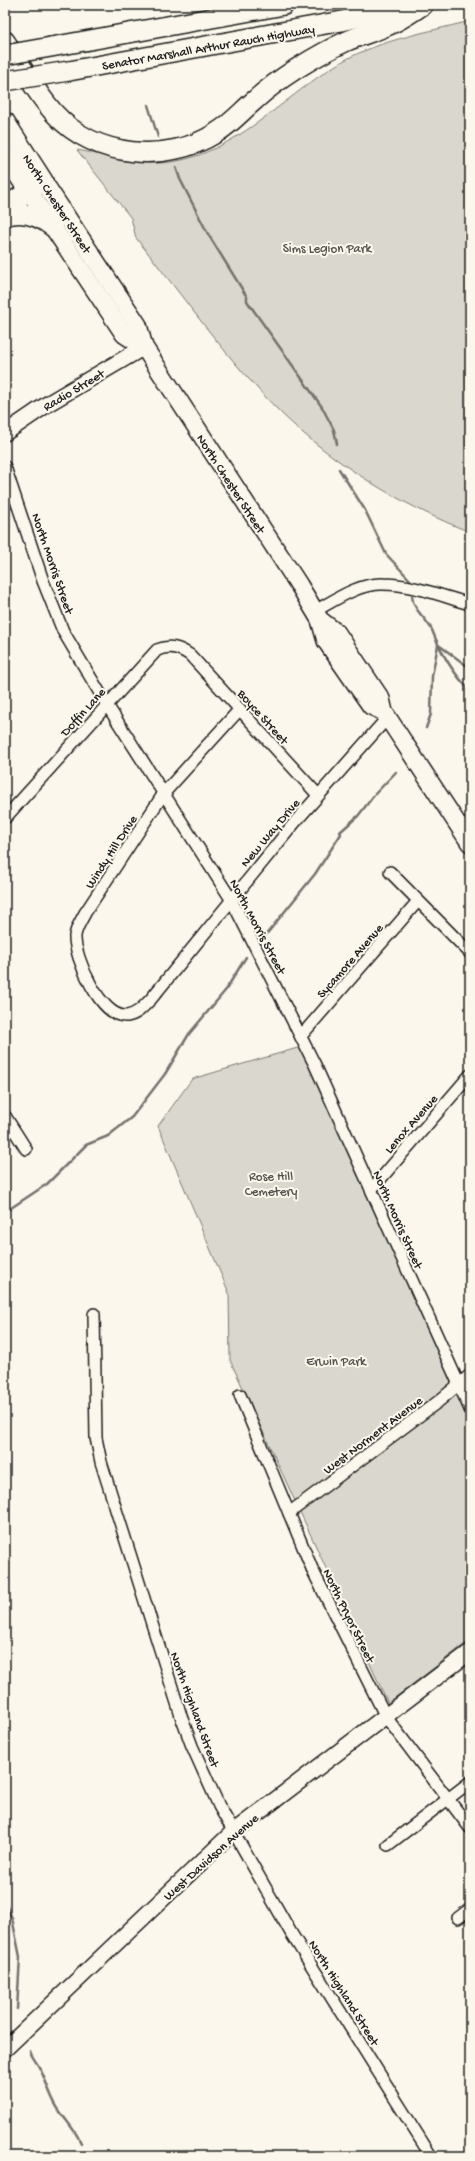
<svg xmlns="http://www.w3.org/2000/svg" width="475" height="2161" viewBox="0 0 475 2161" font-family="'Gochi Hand',sans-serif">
<rect width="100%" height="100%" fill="#fbf7ec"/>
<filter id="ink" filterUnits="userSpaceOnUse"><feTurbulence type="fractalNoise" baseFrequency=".025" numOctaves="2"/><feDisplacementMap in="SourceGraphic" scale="8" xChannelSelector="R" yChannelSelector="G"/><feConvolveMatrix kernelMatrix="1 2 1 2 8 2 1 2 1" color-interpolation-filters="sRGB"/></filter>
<g filter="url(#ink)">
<!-- green -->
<g fill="#dad7ce" stroke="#7b7a75">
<path d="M470,21V532C401,505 335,465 281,413C227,360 183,296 136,238L131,218L77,150C99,154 126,162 149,163C222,166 275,104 333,67C373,41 424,33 470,21Z"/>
<polygon points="301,1047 470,1423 470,1640 388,1703 230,1360 229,1293 158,1126 192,1079"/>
</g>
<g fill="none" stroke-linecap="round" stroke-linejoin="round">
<!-- stream -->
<g stroke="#74726e" stroke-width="2.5">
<polyline points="148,105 158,137"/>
<polyline points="176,167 180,179 208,234 247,297 247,301 322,407 334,430 337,444"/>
<polyline points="339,469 365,510 386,554 411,581"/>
<path d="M412,596C413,610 426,618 432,630C440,651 454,675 470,690"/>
<polyline points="440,646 470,668"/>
<polyline points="426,728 431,714 432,676 438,645"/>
<polyline points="265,936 315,874 341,834 340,832 358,816 375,794 396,772"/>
<polyline points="5,1212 47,1184 86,1145 108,1136 132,1117 165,1074 189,1034 225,991 246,957"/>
<polyline points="5,1903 12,1918 20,1957 17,2009"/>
<path d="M30,2051C32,2058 36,2061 39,2067C46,2079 49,2094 57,2107C64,2119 75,2129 81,2143"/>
</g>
<!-- street casing -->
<g stroke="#1c1c1c" stroke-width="14">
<g id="street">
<polyline points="5,467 43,581 63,631 107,705 231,899 315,1065 470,1409"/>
<path d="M315,611C335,600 359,583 383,584C412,584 442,596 470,604"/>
<path d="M240,709L164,793L85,913C81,921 76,928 75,936C74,957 101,1019 127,1016C138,1014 144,1006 151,999L296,821L388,717"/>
<path d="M5,818L157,650C170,645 178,647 190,655L318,795"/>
<polyline points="390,872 470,953"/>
<polyline points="301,1036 418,901"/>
<polyline points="5,1116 26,1149"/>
<polyline points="371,1190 470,1075"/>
<polyline points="94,1314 96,1438 101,1462 182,1719 192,1746 219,1806 291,1933 431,2156"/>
<polyline points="240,1395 313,1571 386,1717 470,1828"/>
<polyline points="289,1513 439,1401 470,1375"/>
<polyline points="388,1845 470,1782"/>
<polyline points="458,1918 470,1909"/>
</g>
</g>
<!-- secondary casing -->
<g stroke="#1c1c1c" stroke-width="18">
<g id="secondary">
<polyline points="5,433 49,403 144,347"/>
<polyline points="5,2049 233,1832 470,1652"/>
</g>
</g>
<!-- primary casing -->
<g stroke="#1c1c1c" stroke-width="20">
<g id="primary">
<polyline points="43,181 138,325 144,347 299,585 320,620 326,641 371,706 384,712"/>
<polyline points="29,191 124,334 144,347"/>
<polyline points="320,620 337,633 381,699 384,712 470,843"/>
</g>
</g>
<!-- highway casing -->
<g stroke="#1c1c1c" stroke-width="22">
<g id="highway">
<path d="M5,41C21,65 35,92 55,114C95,158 167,164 216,133C231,124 242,111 255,100C268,88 282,78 296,69C312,59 329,49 347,41C360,35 375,32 389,25C401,20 412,12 423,5"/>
<polyline points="51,47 284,5"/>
<polyline points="69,71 342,21 411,5"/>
<polyline points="5,122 43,181 5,207"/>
<polyline points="5,155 29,191"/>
<path d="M5,216C22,210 39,216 53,227"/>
</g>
</g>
<!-- street -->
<use href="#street" stroke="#fbf7ec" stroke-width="11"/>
<!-- secondary -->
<use href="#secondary" stroke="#fbf7ec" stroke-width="15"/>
<!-- primary -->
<use href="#primary" stroke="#fbf7ec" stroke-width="17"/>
<!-- highway -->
<use href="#highway" stroke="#fbf7ec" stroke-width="19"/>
<!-- highway-bridge casing -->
<g stroke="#1c1c1c" stroke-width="22" stroke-linecap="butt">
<g id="highway-bridge">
<polyline points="5,55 51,47"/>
<polyline points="5,81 69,71"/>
</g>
</g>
<!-- highway-bridge -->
<use href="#highway-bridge" stroke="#fbf7ec" stroke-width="19"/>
</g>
</g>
<g text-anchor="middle" stroke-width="4" stroke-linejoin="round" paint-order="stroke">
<!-- street labels -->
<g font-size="13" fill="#1c1c1c" stroke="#fbf7ec">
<text transform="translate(208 46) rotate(-10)" y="5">Senator Marshall Arthur Rauch Highway</text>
<text transform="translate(58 203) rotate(57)" y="5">North Chester Street</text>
<text transform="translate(73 389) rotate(-31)" y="5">Radio Street</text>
<text transform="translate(232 483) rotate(57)" y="5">North Chester Street</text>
<text transform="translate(54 563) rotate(71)" y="5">North Morris Street</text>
<text transform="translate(82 711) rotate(-48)" y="5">Doffin Lane</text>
<text transform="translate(264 716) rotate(48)" y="5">Boyce Street</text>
<text transform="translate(269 832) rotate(-50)" y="5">New Way Drive</text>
<text transform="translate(110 851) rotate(-57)" y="5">Windy Hill Drive</text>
<text transform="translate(259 926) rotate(62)" y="5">North Morris Street</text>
<text transform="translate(349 960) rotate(-49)" y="5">Sycamore Avenue</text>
<text transform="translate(410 1123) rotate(-49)" y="5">Lenox Avenue</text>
<text transform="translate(399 1219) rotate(66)" y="5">North Morris Street</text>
<text transform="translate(372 1434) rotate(-37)" y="5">West Norment Avenue</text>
<text transform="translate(350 1615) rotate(64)" y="5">North Pryor Street</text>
<text transform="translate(196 1709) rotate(70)" y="5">North Highland Street</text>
<text transform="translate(210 1856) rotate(-42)" y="5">West Davidson Avenue</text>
<text transform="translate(345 1992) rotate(58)" y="5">North Highland Street</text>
</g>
<!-- park labels -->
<g font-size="13" fill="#555451" stroke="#fbf7ec">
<text x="327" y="252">Sims Legion Park</text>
<text x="271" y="1180">Rose Hill<tspan x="271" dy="15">Cemetery</tspan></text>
<text x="336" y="1365">Erwin Park</text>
</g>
</g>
<!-- margin -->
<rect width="475" height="2161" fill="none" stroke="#fbf7ec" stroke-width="20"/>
<rect x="10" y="10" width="455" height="2141" fill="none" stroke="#1c1c1c" stroke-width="1.5" filter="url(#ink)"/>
</svg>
